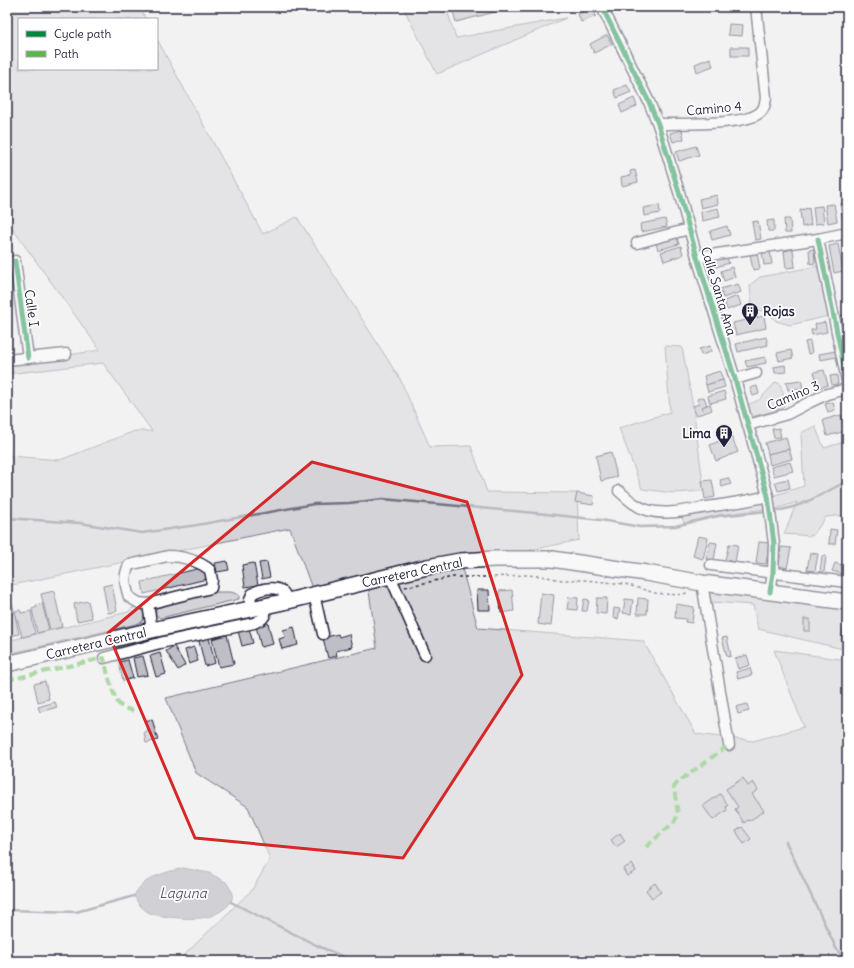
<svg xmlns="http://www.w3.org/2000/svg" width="854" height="968" viewBox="0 0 854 968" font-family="Delius,sans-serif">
<rect width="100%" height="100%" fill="#f2f2f3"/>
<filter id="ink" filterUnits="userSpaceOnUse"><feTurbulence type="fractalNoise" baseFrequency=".025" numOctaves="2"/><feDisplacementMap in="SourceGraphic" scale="8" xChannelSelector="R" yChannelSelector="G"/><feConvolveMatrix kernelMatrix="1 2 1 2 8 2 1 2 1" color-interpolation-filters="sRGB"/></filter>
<g filter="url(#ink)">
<!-- green -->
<g fill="#d3d3d8" stroke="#7a7a8a">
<polygon points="7,7 139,7 146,19 19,19 19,69 157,69 157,39 263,234 297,217 400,379 430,447 471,446 487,492 577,493 579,540 526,551 460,561 478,628 643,641 696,734 753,741 804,727 774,650 847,660 847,961 178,961 252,890 270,859 248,807 196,773 166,698 377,648 368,584 314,594 290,528 7,586 7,442 10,456 60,460 135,431 152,431 103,363 7,374 7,365 100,350 12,228 7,224"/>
<polygon points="403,7 446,7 456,38 566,18 437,74"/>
<polygon points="818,266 829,316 790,325 776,321 769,313 752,308 750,285 760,277"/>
<polygon points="665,346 682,347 693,406 704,491 673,493 642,489 619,428 670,412"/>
<polygon points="776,382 780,384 783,393 784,406 774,411 750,417 747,405 759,400"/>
<polygon points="815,426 824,448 847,441 847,515 826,517 812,536 784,534 797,502 776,509 772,496 804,486 801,433"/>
<polygon points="760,503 766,505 766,509 718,515 684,523 682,517 709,511"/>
<polygon points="709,589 847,606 847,650 758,629 753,605 711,602 708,592"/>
<polygon points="211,592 231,592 239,595 239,599 160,618 156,615 156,608"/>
<polygon points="137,607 143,609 144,618 142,622 132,625 7,654 7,641 128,612 132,608"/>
</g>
<!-- water -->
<path fill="#a8a8b2" stroke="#727282" d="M183,868L209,873L226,882L233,893C232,896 232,900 231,902C227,908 214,916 207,917C196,920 158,918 148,912C141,908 138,903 134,896C143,877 164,873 183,868Z"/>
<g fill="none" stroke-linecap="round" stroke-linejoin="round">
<!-- stream -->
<g stroke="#727282" stroke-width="2.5">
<path d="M773,511C799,509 824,493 847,481"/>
<polyline points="7,518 80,523 142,533 197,525 314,504 349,503 383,499 546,514 601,520 640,527 675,526 718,516 768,511"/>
<polyline points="786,842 836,948 845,961"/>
<polyline points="231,902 318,946 353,961"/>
<polyline points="7,910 76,912 134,896"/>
</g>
</g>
<!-- building -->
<g fill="#bebec6" stroke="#22223b">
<polygon points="457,7 502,7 503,10 456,22 452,8"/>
<polygon points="593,7 596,16 581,22 578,14"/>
<polygon points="729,24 743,25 742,36 728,35"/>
<polygon points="607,35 612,44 594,53 590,44"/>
<rect x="731" y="47" width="17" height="9"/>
<polygon points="710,58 713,66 697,72 695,64"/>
<polygon points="627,85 631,92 617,98 614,90"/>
<polygon points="634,98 637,106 622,113 619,105"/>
<polygon points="682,130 684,139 673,142 670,133"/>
<polygon points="696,146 699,155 679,161 676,152"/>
<polygon points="635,170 638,182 622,186 621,177 631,175 630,171"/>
<polygon points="717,195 718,204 701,208 699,199"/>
<polygon points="847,203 847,221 843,221 840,204"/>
<polygon points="834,204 837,221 828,223 825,205"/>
<polygon points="659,205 660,213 644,216 643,208"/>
<polygon points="822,206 824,223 815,224 813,207"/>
<polygon points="718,208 720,217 702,221 701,212"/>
<polygon points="809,208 811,225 802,227 800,210"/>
<polygon points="665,219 667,227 641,232 640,224"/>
<polygon points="784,219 790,219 791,233 785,233"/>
<polygon points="774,220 774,231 768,231 767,221"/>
<polygon points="758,221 761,239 755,240 752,222"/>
<polygon points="727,226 730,235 712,240 710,231"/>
<polygon points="677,238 679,244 658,250 656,243"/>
<polygon points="838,244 843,271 834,273 829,246"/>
<polygon points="681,246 683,255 664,261 661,252"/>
<polygon points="793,249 795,267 786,268 784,251"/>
<polygon points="814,249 815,263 810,264 809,250"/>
<polygon points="770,251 772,264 764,265 762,252"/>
<polygon points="757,253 760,269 753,270 750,254"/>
<polygon points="726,255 729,263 716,267 713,259"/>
<polygon points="732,267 735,277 724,281 721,271"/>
<polygon points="738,284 741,292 723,298 720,289"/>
<polygon points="738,296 741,305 727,310 724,301"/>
<polygon points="847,314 847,323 842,324 840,316"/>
<polygon points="764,316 766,328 736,335 733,323"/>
<polygon points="825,322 827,332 812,335 811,330 816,329 815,324"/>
<polygon points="766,337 768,345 738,352 736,344"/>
<polygon points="810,341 812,353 808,354 805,342"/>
<polygon points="710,346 711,352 701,355 699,349"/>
<polygon points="791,350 793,358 779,361 777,353"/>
<polygon points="836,351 837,357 820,360 819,354"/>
<polygon points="765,357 766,363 747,367 745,361"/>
<polygon points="785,365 786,372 775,373 774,367"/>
<polygon points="824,370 828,385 819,388 814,372"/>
<polygon points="720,371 723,380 706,385 704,376"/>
<polygon points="837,375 838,384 832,385 830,376"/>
<polygon points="723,380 725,387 708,392 706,385"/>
<polygon points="801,380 803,388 788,390 786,382"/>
<polygon points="757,386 759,394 753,396 750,388"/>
<polygon points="810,389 811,392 796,396 795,392"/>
<polygon points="724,391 726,399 710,403 708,396"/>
<polygon points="704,397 707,405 702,407 704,413 696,415 693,406 699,404 697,399"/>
<polygon points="833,402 835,410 828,412 825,404"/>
<polygon points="710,404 712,410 704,413 702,407"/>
<polygon points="841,415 846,431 827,436 823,420"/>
<polygon points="779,428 781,437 774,438 772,429"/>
<polygon points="731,436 738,452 716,461 710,445"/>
<polygon points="786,437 789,449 768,454 765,443"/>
<polygon points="789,449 792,459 770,465 768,454"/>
<polygon points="611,452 617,477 601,481 596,456"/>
<polygon points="790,462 793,471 774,476 771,467"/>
<polygon points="728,478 731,484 722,487 720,480"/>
<polygon points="788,479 790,488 778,491 775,482"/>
<polygon points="712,480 715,497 705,499 702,481"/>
<polygon points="577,493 594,496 593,505 575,502"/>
<polygon points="830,529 837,530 835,544 829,544"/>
<polygon points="698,536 708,538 703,559 693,556"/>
<polygon points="710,542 717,543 714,560 706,559"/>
<polygon points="759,542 769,543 766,564 756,563"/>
<polygon points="729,544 738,545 735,562 725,560"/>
<polygon points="781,547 791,548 787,568 779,566"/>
<polygon points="810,553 818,554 815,571 807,570"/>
<polygon points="822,556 826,556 824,572 820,572"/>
<polygon points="844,559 847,560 847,575 832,571 835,563 842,565"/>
<polygon points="227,561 229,570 217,572 215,563"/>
<polygon points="267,562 270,577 262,579 259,563"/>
<polygon points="254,563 258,585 245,587 242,565"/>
<polygon points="205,567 207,579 144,594 142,582"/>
<polygon points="112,584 117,611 108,613 103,586"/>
<polygon points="477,590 489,590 490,610 478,610"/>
<polygon points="512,590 514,611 501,613 499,591"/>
<polygon points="54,591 62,627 50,630 41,594"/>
<polygon points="541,593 554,595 551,626 538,624"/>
<polygon points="569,597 578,598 577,610 567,609"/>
<polygon points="597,598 607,598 606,614 596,613"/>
<polygon points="638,598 648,599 647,614 637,614"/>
<polygon points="584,599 589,600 587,611 582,611"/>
<polygon points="625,599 633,600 631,614 623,613"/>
<polygon points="88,601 92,618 77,621 74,604"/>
<polygon points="12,602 19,634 7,637 7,614 9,614 7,603"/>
<polygon points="42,603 49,630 37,633 32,609 37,607 36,605"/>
<polygon points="676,604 694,607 692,623 685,622 686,619 675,618"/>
<polygon points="614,608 620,609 618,619 613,618"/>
<polygon points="20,610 21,613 31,611 35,634 22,637 15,611"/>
<rect x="804" y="619" width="6" height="12"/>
<polygon points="268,623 273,644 261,647 256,626"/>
<polygon points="294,627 298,645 282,649 279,639 285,637 283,630"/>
<polygon points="249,628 253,643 242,646 238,631"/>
<polygon points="843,628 847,629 847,641 841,640"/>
<polygon points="338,634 339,637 349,634 352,647 336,651 337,656 328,658 323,638"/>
<polygon points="227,635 234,664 219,667 212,639"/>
<polygon points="727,637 731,656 727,657 722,638"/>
<polygon points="209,638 215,663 205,666 199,641"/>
<polygon points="174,646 185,665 178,670 166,651"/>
<polygon points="194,647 198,661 189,664 185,650"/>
<polygon points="160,653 166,674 156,677 150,656"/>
<polygon points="747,655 750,665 738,669 735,659"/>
<polygon points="143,656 148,675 137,677 133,658"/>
<polygon points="128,660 133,678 123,681 119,662"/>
<polygon points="750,668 752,675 738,679 736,672"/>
<polygon points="45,681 49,699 38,702 34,684"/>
<polygon points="55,702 57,707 40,712 38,707"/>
<polygon points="747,704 749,711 738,714 736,707"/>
<polygon points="152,719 158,740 146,743 144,732 148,731 145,721"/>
<polygon points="743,778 748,786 753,782 758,790 752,794 764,811 749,821 748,820 744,823 735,809 738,807 726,789"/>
<polygon points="720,794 728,805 726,807 727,810 713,820 703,806"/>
<polygon points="742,827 751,839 744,844 736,831"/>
<polygon points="620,833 625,841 616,847 611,840"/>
<polygon points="632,864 636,871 627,876 623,869"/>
<polygon points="655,883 661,892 652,898 646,890"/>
</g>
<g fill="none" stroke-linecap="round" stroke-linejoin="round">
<!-- minor casing -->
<g stroke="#22223b" stroke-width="13">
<g id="minor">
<polyline points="602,7 649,102 658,124 679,192 697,257 735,379 768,496 774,544 773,573 770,592"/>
<path d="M658,124C679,124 742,125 758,114C764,110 765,105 766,98L756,7"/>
<polyline points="818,239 847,381"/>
<polyline points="637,243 689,229"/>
<polyline points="697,257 818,239 847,233"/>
<polyline points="15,261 28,358"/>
<polyline points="7,360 66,354"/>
<polyline points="735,379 756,373"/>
<polyline points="748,425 787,414 810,402 827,394 847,389"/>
<path d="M619,491C628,499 636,507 647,510C666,516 688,510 707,507C728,504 747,501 768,496"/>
<path d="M168,556C183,556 199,561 210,570L212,580L211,588L148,604L139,603L129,597C125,584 123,578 129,565Z"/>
<polyline points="711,565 847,582"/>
<polyline points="390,576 425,655"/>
<polyline points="702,583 729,745"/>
<polyline points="314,594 323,634"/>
<polyline points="148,604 152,630"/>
<path d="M251,608L250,600L252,594C259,589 275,585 283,592C285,594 286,598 288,601"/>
<polyline points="104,658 160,643 254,623 262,619 265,615 265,605"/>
</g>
</g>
<!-- highway casing -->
<g stroke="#22223b" stroke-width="18">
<polyline id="highway" points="7,664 152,630 288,601 427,567 460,561 494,559 552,559 646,573 702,583 847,602"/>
</g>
<!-- path -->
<g stroke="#22223b" stroke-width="1.5" stroke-dasharray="3 3" stroke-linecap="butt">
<polyline points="730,330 734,329"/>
<polyline points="790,392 792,401"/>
<polyline points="405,587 453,577 492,577 525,575 541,576 562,580 584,580 625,584 655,593 677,595 687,593"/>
</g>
<!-- minor -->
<use href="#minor" stroke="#fff" stroke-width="10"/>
<!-- highway -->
<use href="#highway" stroke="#fff" stroke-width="15"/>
<!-- quiet -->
<g stroke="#58b947" stroke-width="4" stroke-dasharray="8 4" stroke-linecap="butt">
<path d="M7,680L104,658C106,668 113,697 119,704C123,708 128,709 133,711"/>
<polyline points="646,847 674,822 678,815 674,787 678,782 729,745"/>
</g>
<!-- cycleway casing -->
<g stroke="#fff" stroke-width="8">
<g id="cycleway">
<polyline points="602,7 649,102 658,124 679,192 697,257 735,379 768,496 774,544 773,573 770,592"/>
<polyline points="818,239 847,381"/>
<polyline points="15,261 28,358"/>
</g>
</g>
<!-- cycleway -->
<use href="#cycleway" stroke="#00873e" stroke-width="5"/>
</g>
</g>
<!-- marked area -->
<path d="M0 0H854V968H0ZM312,462L467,502L522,675L403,858L195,838L108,633Z" fill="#f2f2f3" fill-opacity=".55" fill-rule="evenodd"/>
<path fill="none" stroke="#d62828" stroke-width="3" stroke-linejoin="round" d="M312,462L467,502L522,675L403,858L195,838L108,633Z"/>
<!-- icons -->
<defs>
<g id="building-pin" transform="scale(0.9)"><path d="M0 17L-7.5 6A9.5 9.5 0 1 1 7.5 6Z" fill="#22223b" stroke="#fff"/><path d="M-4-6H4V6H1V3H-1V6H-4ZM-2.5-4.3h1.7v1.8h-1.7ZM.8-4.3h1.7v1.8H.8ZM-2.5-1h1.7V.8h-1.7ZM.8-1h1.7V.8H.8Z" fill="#fff"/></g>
</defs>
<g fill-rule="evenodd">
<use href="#building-pin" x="750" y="311"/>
<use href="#building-pin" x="724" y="433"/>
</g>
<g text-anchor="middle" stroke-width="3.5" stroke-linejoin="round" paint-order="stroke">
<!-- street labels -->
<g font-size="13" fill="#22223b" stroke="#fff">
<text transform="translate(714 108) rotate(-5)" y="5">Camino 4</text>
<text transform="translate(719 291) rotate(73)" y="5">Calle Santa Ana</text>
<text transform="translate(32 308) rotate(82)" y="5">Calle I</text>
<text transform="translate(793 395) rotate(-23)" y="5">Camino 3</text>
<text transform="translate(412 572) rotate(-12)" y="5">Carretera Central</text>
<text transform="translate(96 643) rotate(-13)" y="5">Carretera Central</text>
</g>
<!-- poi labels -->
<g font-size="13" font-weight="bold" fill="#22223b" stroke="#fff" text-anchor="start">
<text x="763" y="316">Rojas</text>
<text x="711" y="438" text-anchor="end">Lima</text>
</g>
<!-- water labels -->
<g font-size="14" font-style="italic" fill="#58586b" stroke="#fff">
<text x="183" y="898">Laguna</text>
</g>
</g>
<!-- margin -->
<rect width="854" height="968" fill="none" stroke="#fff" stroke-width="24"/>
<rect x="12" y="12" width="830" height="944" fill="none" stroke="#22223b" stroke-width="1.5" filter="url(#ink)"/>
<!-- legend -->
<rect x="18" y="18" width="140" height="52" fill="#ffffff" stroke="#a7a7b1"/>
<rect x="26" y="31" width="20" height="6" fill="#00873e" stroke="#a7a7b1"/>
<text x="54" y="38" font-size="12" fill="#22223b">Cycle path</text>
<rect x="26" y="51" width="20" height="6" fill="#58b947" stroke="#a7a7b1"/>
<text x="54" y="58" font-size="12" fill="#22223b">Path</text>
</svg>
